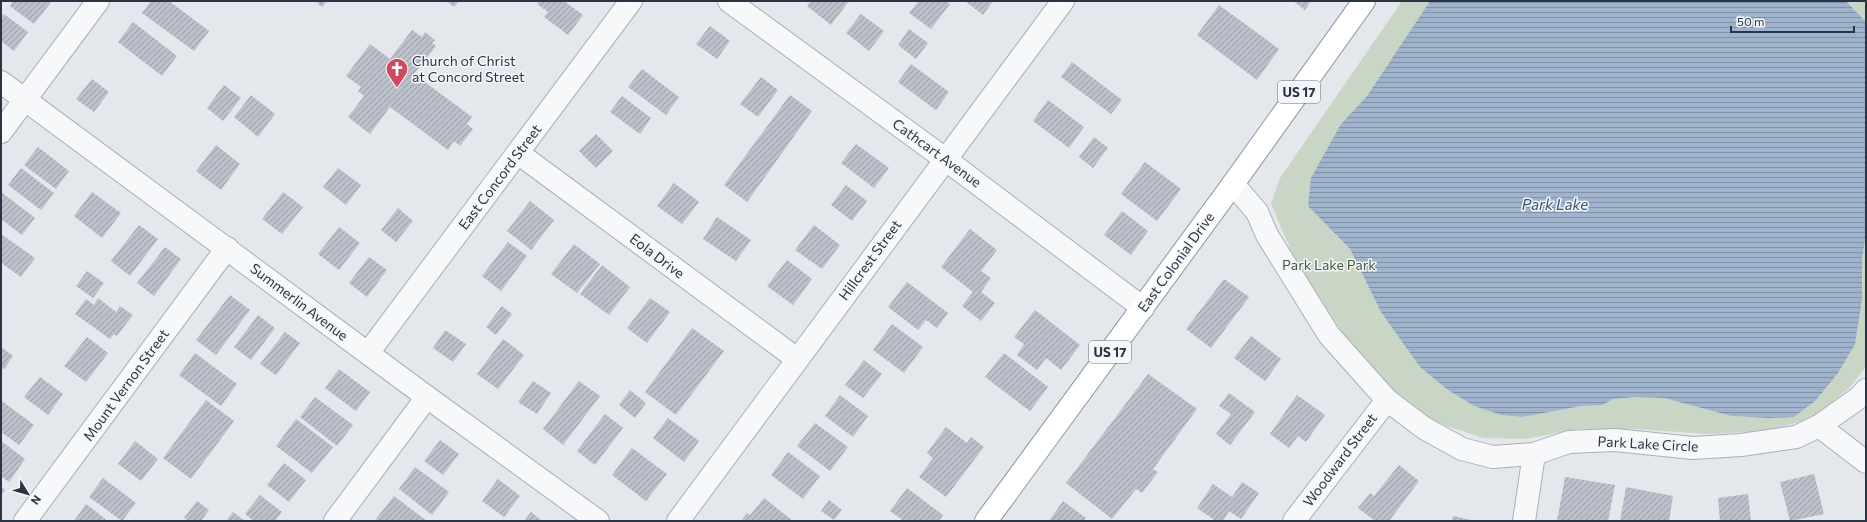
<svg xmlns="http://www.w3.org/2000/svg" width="1867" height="522" viewBox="0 0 1867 522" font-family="Commissioner,sans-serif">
<defs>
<pattern id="water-rules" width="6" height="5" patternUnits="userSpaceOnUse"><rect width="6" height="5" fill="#9fb4cc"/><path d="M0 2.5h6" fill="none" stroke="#8293a7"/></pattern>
<pattern id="building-hatch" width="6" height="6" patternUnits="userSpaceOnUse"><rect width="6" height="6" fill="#bbc0ca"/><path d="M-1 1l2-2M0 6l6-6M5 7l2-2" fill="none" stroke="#989da6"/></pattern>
</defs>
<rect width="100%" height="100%" fill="#e4e7ec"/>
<!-- park -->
<g fill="#c9d6c5">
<polygon points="1402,1 1430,1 1367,96 1341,124 1308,206 1350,249 1381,312 1448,390 1474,406 1501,415 1523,417 1581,406 1602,405 1614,399 1635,397 1664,398 1731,416 1769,418 1794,417 1862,299 1862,260 1866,234 1866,367 1850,387 1814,418 1765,431 1708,434 1636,429 1578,429 1525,439 1483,438 1438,423 1399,398 1349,343 1295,259 1271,204 1280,178"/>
<polygon points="1846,1 1866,1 1866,22"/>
</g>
<!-- water -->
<polygon fill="url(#water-rules)" points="1430,1 1846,1 1866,22 1866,234 1862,260 1862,299 1855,344 1838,373 1815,401 1794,417 1769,418 1731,416 1664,398 1635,397 1614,399 1602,405 1581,406 1523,417 1501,415 1474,406 1448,390 1420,367 1381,312 1350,249 1308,206 1311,178 1341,124 1367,96"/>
<!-- building -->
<g fill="url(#building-hatch)">
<polygon points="13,1 52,1 34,24 10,6"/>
<polygon points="151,1 169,1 209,31 194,51 142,13"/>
<polygon points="315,1 327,1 322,7"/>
<polygon points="446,1 459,1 454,7"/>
<polygon points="539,1 564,1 583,15 568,35 544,17 548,12 537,4"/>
<polygon points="811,1 849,1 831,25 807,6"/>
<polygon points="919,1 946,1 950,4 931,29 909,13"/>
<polygon points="965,1 993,1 983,15"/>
<polygon points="1293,1 1311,1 1305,10"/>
<polygon points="1219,5 1279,49 1257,80 1197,35"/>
<polygon points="4,14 28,32 14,51 1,41 1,18"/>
<polygon points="861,14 884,31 869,51 846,33"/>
<polygon points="133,22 177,56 162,76 118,42"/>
<polygon points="710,26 730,41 717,59 696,44"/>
<polygon points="909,29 928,43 916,59 898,45"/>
<polygon points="412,30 422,37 425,32 435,40 432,43 436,46 414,74 472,117 467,124 473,129 460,146 454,141 448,150 390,107 370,134 348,117 364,96 358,91 361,87 346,76 370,44 390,59"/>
<polygon points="1072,62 1122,100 1111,114 1061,77"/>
<polygon points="911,64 949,92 936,110 898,82"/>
<polygon points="642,69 679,97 666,115 628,87"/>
<polygon points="761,77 778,90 758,117 740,104"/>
<polygon points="92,79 109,92 94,112 76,99"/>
<polygon points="224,85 241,98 223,121 207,108"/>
<polygon points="251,95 275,114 258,137 234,117"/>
<polygon points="790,95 812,111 747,202 724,185"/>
<polygon points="622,96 651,118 640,134 610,112"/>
<polygon points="1048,100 1084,127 1069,148 1033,121"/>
<polygon points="596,134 613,151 596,168 579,151"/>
<polygon points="1094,137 1108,148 1093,168 1079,157"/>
<polygon points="856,144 889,168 874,188 841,163"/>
<polygon points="216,145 240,164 221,190 196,171"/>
<polygon points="38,147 69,171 56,189 24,165"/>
<polygon points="1145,162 1181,189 1157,221 1121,194"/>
<polygon points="21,168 54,193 41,210 8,185"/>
<polygon points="338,168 361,185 346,205 323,187"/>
<polygon points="674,183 699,202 682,224 657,206"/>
<polygon points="846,185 867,201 852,221 831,205"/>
<polygon points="1,192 35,218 22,235 1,219"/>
<polygon points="92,192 121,213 102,238 74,216"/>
<polygon points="283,192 303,207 282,234 262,219"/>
<polygon points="530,201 554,220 531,250 507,231"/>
<polygon points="398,208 413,221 396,242 381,230"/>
<polygon points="1122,211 1148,231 1131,255 1104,235"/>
<polygon points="717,217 751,240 736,261 703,239"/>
<polygon points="139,225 158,239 130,276 111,261"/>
<polygon points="814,225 840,245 822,269 795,250"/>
<polygon points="339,227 360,243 339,270 318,254"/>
<polygon points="970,229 997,250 981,271 991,278 981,292 995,303 981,321 962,306 973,292 941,267"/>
<polygon points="1,234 35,258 21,277 1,263"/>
<polygon points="508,242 527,256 501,291 482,276"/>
<polygon points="574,244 600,264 577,293 551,274"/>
<polygon points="165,247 181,259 154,296 137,283"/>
<polygon points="369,257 387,270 367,297 349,283"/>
<polygon points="787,260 812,279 793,305 767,286"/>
<polygon points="602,265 630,287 609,315 580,294"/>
<polygon points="87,271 104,283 93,298 76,286"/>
<polygon points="1224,279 1249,297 1211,348 1186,329"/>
<polygon points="907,282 948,313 937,328 926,320 918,330 888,307"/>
<polygon points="230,295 250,310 216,355 196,340"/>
<polygon points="98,298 116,312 120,306 133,315 117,336 114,334 110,339 75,314 86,299 94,305"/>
<polygon points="650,298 670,312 647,343 627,328"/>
<polygon points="502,306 512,314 496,335 486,327"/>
<polygon points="1035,310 1080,345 1061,370 1046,358 1037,370 1017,355 1024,344 1014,337"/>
<polygon points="258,315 275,328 251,360 234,347"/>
<polygon points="892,324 923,347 904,373 873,350"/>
<polygon points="692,328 724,351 676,415 645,392"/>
<polygon points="445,330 466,344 453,362 433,348"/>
<polygon points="285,332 300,343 276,375 260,364"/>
<polygon points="1251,336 1281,359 1265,381 1234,358"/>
<polygon points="87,337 108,353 86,382 64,366"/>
<polygon points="503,339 524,355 498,389 477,374"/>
<polygon points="1,347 13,356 4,369 1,367"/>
<polygon points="195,353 237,384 221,406 179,375"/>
<polygon points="1004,353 1048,387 1030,411 985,377"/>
<polygon points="864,360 882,374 863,398 845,385"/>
<polygon points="339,369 370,392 356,411 325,388"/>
<polygon points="1148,374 1197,409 1153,469 1158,472 1142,493 1136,489 1112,519 1066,483"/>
<polygon points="40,377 63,394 48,415 24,397"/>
<polygon points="533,381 551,393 537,414 518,402"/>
<polygon points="579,381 600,396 563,445 543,429"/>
<polygon points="630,390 646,403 635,418 619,405"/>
<polygon points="1229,393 1255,412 1230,445 1216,434 1231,414 1219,406"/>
<polygon points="840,395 868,416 853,437 825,416"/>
<polygon points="1297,395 1325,415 1306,442 1298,436 1289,448 1270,434"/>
<polygon points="315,397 353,425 337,446 300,417"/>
<polygon points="206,400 234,421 191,479 163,458"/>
<polygon points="2,401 34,425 19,445 1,432"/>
<polygon points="605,414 623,428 595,465 577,451"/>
<polygon points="668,418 699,441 684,462 653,438"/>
<polygon points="296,419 333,447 312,473 276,446"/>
<polygon points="815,423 848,447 830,471 797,446"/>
<polygon points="946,427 967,443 971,437 984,447 946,497 919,477 933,458 927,453"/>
<polygon points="440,440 459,454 443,475 424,461"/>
<polygon points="1,441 25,459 9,482 1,476"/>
<polygon points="135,441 158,459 141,481 118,464"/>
<polygon points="632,448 667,474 646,501 612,475"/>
<polygon points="788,452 820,476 803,499 771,475"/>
<polygon points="284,463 306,480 289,502 267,485"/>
<polygon points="1399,465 1419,481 1389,521 1375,521 1358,508 1370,493 1374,496"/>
<polygon points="415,467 449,492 432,515 399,489"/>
<polygon points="1814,474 1824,514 1790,521 1780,482"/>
<polygon points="1565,477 1615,485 1608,521 1557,521"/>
<polygon points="103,478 136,503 122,521 89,497"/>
<polygon points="498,479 520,496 504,517 482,501"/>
<polygon points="1242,482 1259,493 1241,519 1229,511 1223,521 1216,521 1197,508 1213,484 1232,497"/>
<polygon points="1,487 5,490 1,496"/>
<polygon points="1626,487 1673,496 1669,521 1620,521"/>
<polygon points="907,488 943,515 939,521 904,521 890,511"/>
<polygon points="1748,494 1751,521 1720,521 1718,498"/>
<polygon points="260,495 282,512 275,521 254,521 245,514"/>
<polygon points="394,496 427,521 379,521 376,519"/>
<polygon points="764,498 793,521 741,521 747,513 750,515"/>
<polygon points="829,500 842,510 834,520 821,511"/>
<polygon points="197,501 209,510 201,521 188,521 184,518"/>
<polygon points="1063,501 1086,518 1084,521 1049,521"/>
<polygon points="86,504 108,521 74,521"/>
<polygon points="233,512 245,521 226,521"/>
<polygon points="531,512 542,521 524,521"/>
<polygon points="1453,516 1471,520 1471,521 1452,521"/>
</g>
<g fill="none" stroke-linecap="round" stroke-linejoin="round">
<!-- minor casing -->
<g stroke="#a9aeb7" stroke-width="24">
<g id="minor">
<polyline points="729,1 945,159 1143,308"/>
<polyline points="1,82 427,397 598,521"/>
<polyline points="1,132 98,1"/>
<polyline points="518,153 797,359"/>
<polyline points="1233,184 1257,212 1267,235 1329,335 1387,400 1424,428 1462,449 1493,457 1534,454 1569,442 1615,440 1693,448 1741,445 1796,437 1819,426 1860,397 1866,390"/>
<polyline points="368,353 631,1"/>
<polyline points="1819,426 1866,462"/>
<polyline points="25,521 227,248"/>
<polyline points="335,521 427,397"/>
<polyline points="678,521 1063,1"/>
<polyline points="1294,521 1387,400"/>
<polyline points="1524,521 1534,454"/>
</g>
</g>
<!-- highway casing -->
<g stroke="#8b94a3" stroke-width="24">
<polyline id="highway" points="986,521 1233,184 1364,1"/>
</g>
<!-- minor -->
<use href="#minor" stroke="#f7f8fa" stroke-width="22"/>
<!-- highway -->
<use href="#highway" stroke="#fff" stroke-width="22"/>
</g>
<!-- icons -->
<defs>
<g id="church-pin" transform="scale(1.15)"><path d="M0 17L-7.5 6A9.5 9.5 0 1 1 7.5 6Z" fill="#d1495b" stroke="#f4f6f9"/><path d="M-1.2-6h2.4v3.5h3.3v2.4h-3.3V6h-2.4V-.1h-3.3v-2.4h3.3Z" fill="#fff"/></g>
</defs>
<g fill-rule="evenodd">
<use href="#church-pin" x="397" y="69"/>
</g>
<g text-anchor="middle" stroke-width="3" stroke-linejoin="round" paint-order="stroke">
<!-- shield labels -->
<g fill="#f4f6f9" stroke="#676e7b" stroke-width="1">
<rect x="1278" y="81" width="42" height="22" rx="3"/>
<rect x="1089" y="341" width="42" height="22" rx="3"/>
</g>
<g font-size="13" font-weight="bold" fill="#2b3445">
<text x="1299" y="97">US 17</text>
<text x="1110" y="357">US 17</text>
</g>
<!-- poi labels -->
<g font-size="14" fill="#2b3445" stroke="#f4f6f9" text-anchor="start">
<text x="412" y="66">Church of Christ<tspan x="412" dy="16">at Concord Street</tspan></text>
</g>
<!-- street labels -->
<g font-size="14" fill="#2b3445" stroke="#f4f6f9">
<text transform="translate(937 153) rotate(36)" y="5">Cathcart Avenue</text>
<text transform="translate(500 177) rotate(-53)" y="5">East Concord Street</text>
<text transform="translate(657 256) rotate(37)" y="5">Eola Drive</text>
<text transform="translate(870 260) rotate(-54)" y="5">Hillcrest Street</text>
<text transform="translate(1176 262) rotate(-54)" y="5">East Colonial Drive</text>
<text transform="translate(299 302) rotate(37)" y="5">Summerlin Avenue</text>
<text transform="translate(126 385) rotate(-54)" y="5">Mount Vernon Street</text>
<text transform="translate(1648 444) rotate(3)" y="5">Park Lake Circle</text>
<text transform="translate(1340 460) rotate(-53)" y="5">Woodward Street</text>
</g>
<!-- park labels -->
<g font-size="14" fill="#3f6138" stroke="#f4f6f9">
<text x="1329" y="270">Park Lake Park</text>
</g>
<!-- water labels -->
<g font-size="15" font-style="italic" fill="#34527a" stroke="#f4f6f9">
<text x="1555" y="210">Park Lake</text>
</g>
</g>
<!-- border -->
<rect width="1867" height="522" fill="none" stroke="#2b3445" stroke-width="4"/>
<!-- north arrow -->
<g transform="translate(28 494) rotate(127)" stroke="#f4f6f9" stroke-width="3" paint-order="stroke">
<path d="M0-3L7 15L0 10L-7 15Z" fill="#2b3445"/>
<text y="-6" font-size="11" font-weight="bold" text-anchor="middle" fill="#2b3445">N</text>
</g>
<!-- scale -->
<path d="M1731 26v6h123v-6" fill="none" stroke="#2b3445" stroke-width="2"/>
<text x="1737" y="26" font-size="12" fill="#2b3445" stroke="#f4f6f9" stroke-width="3" paint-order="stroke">50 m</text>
</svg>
